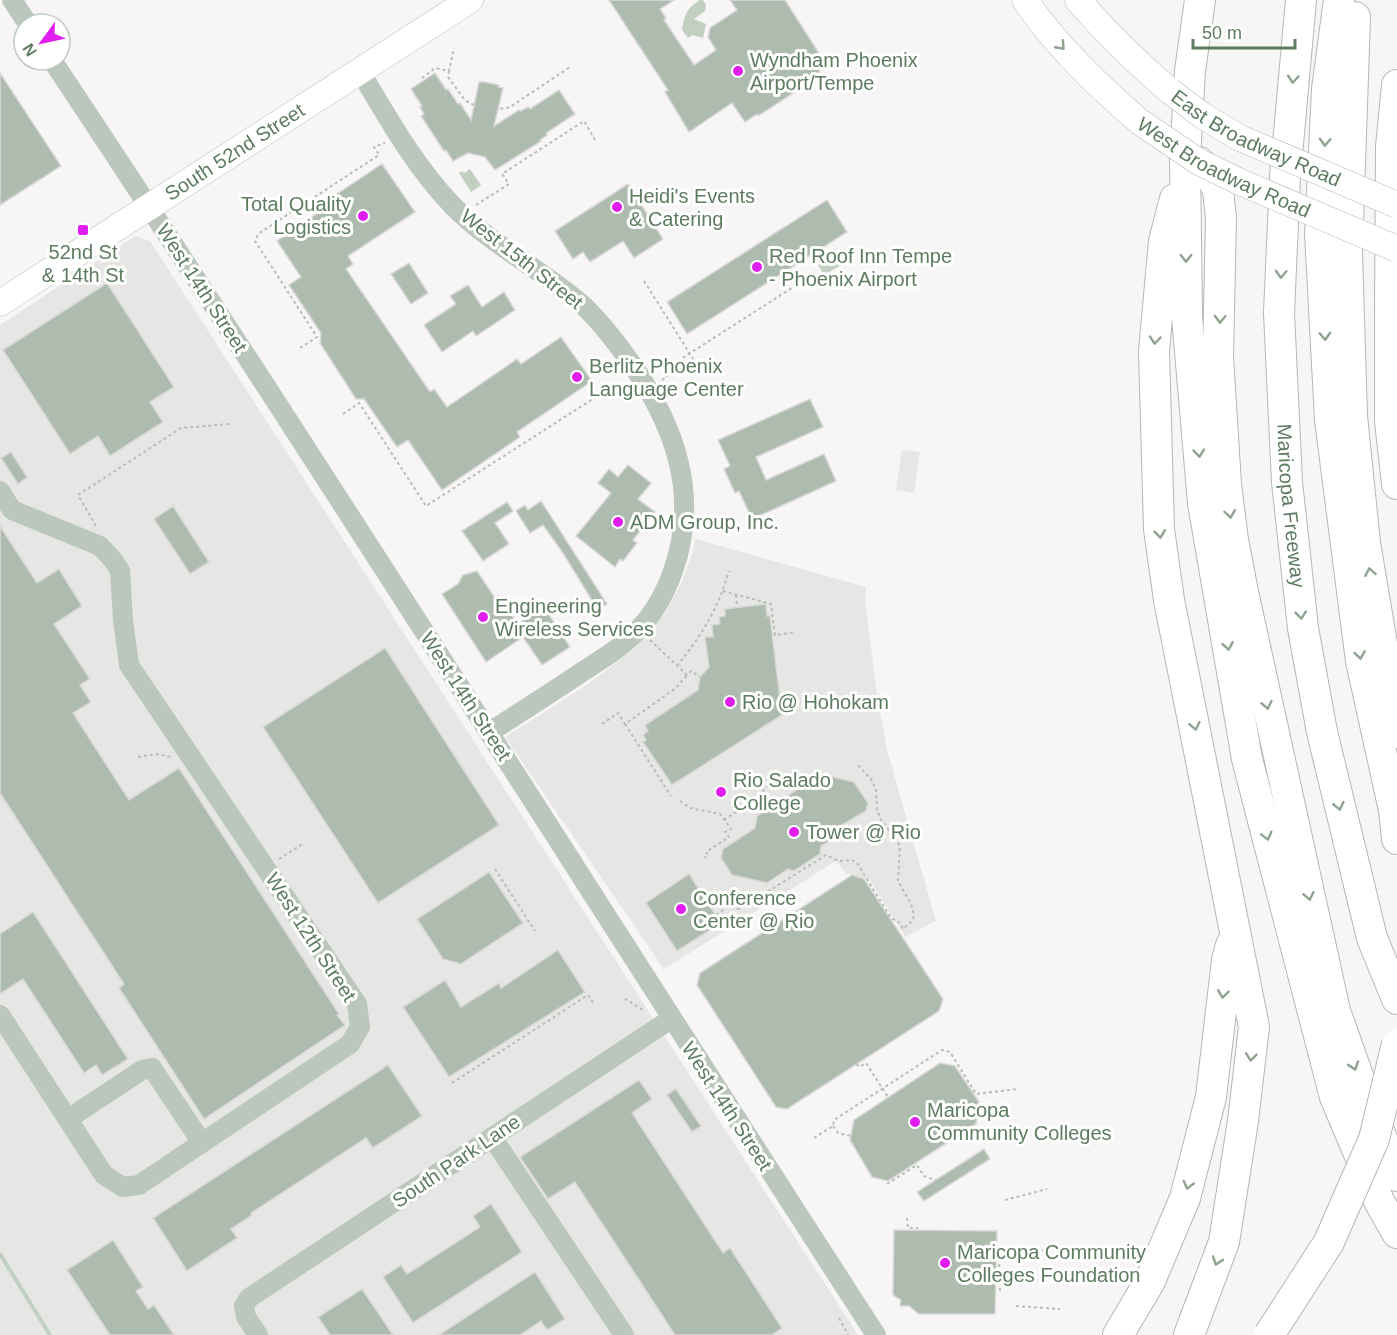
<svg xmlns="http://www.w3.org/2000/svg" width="1397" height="1335" viewBox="0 0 1397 1335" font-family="Arial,sans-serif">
<rect width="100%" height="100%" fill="#f8f5f6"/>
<!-- built -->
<g fill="#e6e6e4">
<polygon points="135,236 150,241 858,1335 0,1335 0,325"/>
<polygon points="902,450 920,452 914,493 896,490"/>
<polygon points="695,539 866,587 865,600 877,695 887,750 936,921 905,937 869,879 847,874 836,861 664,969 505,737 588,684 633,650 664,614 681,584 693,552"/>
</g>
<!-- water -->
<g fill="#c1d0c1">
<path d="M700,0H703L706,5L705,11L694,19L706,24L703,38L692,35L688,38L682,30C685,14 686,9 700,0Z"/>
<polygon points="470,169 481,185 471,192 459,173 462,171 464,173"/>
<polygon points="834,254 841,265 824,275 818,265"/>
</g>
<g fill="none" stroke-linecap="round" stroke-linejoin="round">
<!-- stream -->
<polyline stroke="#c1d0c1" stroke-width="4" points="0,1254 50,1335"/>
</g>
<!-- building -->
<g fill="#aebcaf" stroke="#dad7d8" stroke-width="1.5">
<polygon points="609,0 674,0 660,9 666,18 664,20 694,65 716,50 708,37 710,28 737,10 730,0 785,0 822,58 818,77 758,116 757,114 745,122 732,103 689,132 665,92 668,90"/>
<polygon points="0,73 61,166 0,205"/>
<polygon points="435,73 446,90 448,89 458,104 460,103 471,120 479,82 484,82 499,85 498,87 503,88 494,126 519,110 521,111 528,107 530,109 559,90 575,114 546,133 547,135 540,140 541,141 495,170 485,157 468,153 453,161 446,150 444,151 421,116 424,114 420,107 422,106 411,89"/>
<polygon points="382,164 415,212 348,256 353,264 346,269 430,392 434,389 447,407 517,359 521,364 561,337 592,381 517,432 520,437 442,490 408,440 397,447 364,399 356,399 320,343 321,333 289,285 301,277 277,241 319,212 316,208"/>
<polygon points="628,184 663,239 634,258 623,241 590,262 583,252 573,259 555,231"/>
<polygon points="827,200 847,232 687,334 667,302"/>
<polygon points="409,263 428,293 411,304 391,274"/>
<polygon points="107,283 174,387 150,402 163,422 110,456 98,436 70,454 3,350"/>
<polygon points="468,285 482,307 504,292 515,310 476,336 473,331 442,352 424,325 456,304 450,296"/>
<polygon points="810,399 823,427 756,457 766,480 824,454 836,481 752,519 739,491 735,493 724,469 730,466 718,440"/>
<polygon points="11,452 27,477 18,484 1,458"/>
<polygon points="628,465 651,483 638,499 655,512 633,540 637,543 623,561 620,559 615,567 576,536 611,493 598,483 609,469 618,477"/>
<polygon points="541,501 607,604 598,610 563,553 543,525 530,533 516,511 525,505 528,510"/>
<polygon points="507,502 513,511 495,523 509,544 483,561 462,531"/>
<polygon points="173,506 209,562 190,574 154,519"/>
<polygon points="0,526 37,583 59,569 82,606 54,624 90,679 80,685 91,702 73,713 129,800 179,768 339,1014 337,1015 345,1025 204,1119 119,988 124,984 0,793"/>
<polygon points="477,571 495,598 498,596 518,624 544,607 570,647 542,665 523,637 486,662 442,594 458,584 463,575"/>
<polygon points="766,604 767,616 770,616 782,715 672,785 643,742 646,740 643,735 648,731 645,725 698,690 700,677 709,667 705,637 713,637 712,625 720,624 719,617 725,616 725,609"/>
<polygon points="385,648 499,825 378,903 263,727"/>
<polygon points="821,774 854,782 868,803 866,811 840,826 838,836 821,846 820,854 794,871 788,869 767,883 732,875 721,858 723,849 755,828 757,816"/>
<polygon points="489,872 523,923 461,964 443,959 417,919"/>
<polygon points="689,874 721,923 677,951 646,903"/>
<polygon points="852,875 864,879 905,941 943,999 939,1011 787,1109 776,1107 697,985 700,973"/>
<polygon points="33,912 128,1059 102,1075 96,1065 84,1073 23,979 0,994 0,934"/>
<polygon points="558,950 585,992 449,1077 403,1007 445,980 461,1007 499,983 501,988"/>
<polygon points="940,1063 955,1066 979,1102 976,1124 888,1181 872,1177 850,1140 854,1120"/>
<polygon points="388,1065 422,1116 373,1148 366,1138 251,1213 252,1215 231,1229 237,1238 187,1271 153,1218"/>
<polygon points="639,1080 652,1099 632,1113 723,1253 730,1248 782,1328 772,1335 675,1335 575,1182 548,1199 520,1157"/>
<polygon points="676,1089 701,1126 692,1132 667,1095"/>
<polygon points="984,1149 990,1159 924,1201 917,1192"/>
<polygon points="491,1204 522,1252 413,1323 383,1277 401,1265 407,1274 480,1227 473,1216"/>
<polygon points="894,1230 997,1231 995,1314 919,1314 909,1306 900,1306 901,1300 893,1295"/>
<polygon points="113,1240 143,1287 136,1291 148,1309 154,1305 174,1335 110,1335 67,1270"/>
<polygon points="535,1272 565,1319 547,1330 541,1321 520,1335 439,1335"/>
<polygon points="362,1289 393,1335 330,1335 318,1317"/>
</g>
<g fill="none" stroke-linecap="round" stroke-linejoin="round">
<!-- major casing -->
<g stroke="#b1bcb2" stroke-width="27">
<g id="major">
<path d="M1025,0C1056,46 1098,86 1140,122"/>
<path d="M1078,0C1106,33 1137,63 1170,91"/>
<path id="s1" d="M0,303L470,0"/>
</g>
</g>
<!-- highway casing -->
<g stroke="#b1bab2" stroke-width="32">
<g id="highway">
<polyline points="1200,0 1190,71 1185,158 1187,317 1203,503 1247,759 1335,1097 1379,1201 1397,1233"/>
<path id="s2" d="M1301,0L1285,177L1279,313L1287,482L1303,628L1322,732L1372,938L1397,999"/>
<polyline points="1339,0 1327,89 1320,233 1330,420 1361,661 1394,810 1397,839"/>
<polyline points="1355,17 1347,253 1352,416 1365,543 1397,733"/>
<polyline points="1397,85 1391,147 1390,311 1390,421 1397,484"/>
<polyline points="1199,162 1210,174 1218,190 1221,219 1218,357 1226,484 1233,540 1243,592 1335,1011 1368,1104 1397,1176"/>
<polyline points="1175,199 1164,241 1154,351 1159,529 1169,600 1254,1027 1243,1121 1224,1242 1189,1335"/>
<polyline points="1118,1335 1150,1281 1185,1198 1211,1097 1227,960 1231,945"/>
</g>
</g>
<!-- path -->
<g stroke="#b6beb7" stroke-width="2" stroke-dasharray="3 3" stroke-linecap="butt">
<polyline points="449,71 448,77 464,99 471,104 494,110 510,107 570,67"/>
<polyline points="422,78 435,68 449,71 454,48"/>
<polyline points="476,205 509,184 502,174 584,121 595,140"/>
<polyline points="644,281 702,373"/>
<polyline points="300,348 317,337 255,241 258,234 379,155 374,147 385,143"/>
<polyline points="662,380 667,377 668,373 665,369 673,364 809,277"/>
<polyline points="343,414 359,403 426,506 613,386 618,394 627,386"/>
<polyline points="96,526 78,495 181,428 229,424"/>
<polyline points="723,591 771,604 775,635 796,632"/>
<polyline points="736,595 737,607"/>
<polyline points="650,640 687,675 691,671 700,677"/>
<path d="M677,666C703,633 717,611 729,571"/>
<polyline points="602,724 618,713 625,724 676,688 687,675"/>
<polyline points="625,724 671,796"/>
<polyline points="138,757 157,754 171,757"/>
<polyline points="680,801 690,808 720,814 731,829 725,832 729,837 706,852 708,855 704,858"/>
<polyline points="724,820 755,799 768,786 782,784 786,776 798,770"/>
<polyline points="279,859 304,843"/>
<polyline points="495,869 535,931"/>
<polyline points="716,915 729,906 740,909 826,855 839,861 852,860 857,863 891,918 900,923 903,929 913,920 914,915 911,904 898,881 900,846 881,820 877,810 876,789 871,779 856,763"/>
<polyline points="625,1000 626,999 644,1011"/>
<polyline points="857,1064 859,1067 866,1063 888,1097"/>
<polyline points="452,1083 588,995 594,1004"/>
<polyline points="833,1126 838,1133 851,1136"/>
<polyline points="814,1138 833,1126 834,1120 942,1050 950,1052 976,1094 1018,1089"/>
<polyline points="887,1184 917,1165 924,1176 938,1181"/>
<polyline points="1005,1200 1047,1189"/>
<polyline points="907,1218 908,1228 918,1228"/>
<polyline points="1018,1253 1063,1248"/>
<polyline points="1000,1291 999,1257 1018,1255"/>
<polyline points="1016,1306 1060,1309"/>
<polyline points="839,1318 848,1335"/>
</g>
<!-- minor -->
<g stroke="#bbc6bc" stroke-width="20">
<polyline points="12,0 28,24"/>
<path d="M52,60C332,482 601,910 876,1335"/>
<path d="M360,71C388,118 414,165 452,205C491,245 543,270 585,307C602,324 617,343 631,363C675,426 700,495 673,571C665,594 653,615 636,632C621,648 602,659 585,670C554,691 522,711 490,732"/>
<polyline points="0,491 12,510 100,546 113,560 120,571 123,620 129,665 357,1004 360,1027 350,1044 139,1185 123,1187 104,1175 0,1015"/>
<polyline points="68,1119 142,1070 152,1068 202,1143"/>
<polyline points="492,1137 624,1335"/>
<polyline points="258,1335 246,1317 244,1306 249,1298 671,1019"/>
</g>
<!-- major -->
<use href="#major" stroke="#fff" stroke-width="26"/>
<!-- highway -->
<use href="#highway" stroke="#fff" stroke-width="30"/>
<!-- major-bridge casing -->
<g stroke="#b1bcb2" stroke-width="27" stroke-linecap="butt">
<g id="major-bridge">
<path id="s3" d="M1170,91L1203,116L1240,138L1397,205"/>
<path id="s4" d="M1140,122L1199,162L1240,182L1397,249"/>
</g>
</g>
<!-- highway-bridge casing -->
<g stroke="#b1bab2" stroke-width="32" stroke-linecap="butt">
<polyline id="highway-bridge" points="1269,1335 1329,1242 1374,1139 1397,1044"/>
</g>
<!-- major-bridge -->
<use href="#major-bridge" stroke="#fff" stroke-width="26"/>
<!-- highway-bridge -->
<use href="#highway-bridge" stroke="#fff" stroke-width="30"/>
</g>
<!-- one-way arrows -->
<defs><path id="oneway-chevron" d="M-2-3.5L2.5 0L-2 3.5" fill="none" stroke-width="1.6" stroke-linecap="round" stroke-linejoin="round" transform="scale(1.5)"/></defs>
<g stroke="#8ea390">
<use href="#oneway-chevron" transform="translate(1061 46) rotate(48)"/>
<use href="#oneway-chevron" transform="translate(1293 79) rotate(95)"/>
<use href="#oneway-chevron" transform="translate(1325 142) rotate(93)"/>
<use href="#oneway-chevron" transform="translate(1186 258) rotate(89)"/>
<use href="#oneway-chevron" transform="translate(1281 274) rotate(92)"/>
<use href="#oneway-chevron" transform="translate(1220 319) rotate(92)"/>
<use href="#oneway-chevron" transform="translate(1325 336) rotate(87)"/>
<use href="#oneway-chevron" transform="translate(1155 340) rotate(95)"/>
<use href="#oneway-chevron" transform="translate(1199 453) rotate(85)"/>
<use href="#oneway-chevron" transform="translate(1230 514) rotate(82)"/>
<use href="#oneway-chevron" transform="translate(1160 534) rotate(83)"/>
<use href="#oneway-chevron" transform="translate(1370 572) rotate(-100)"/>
<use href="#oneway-chevron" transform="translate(1301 615) rotate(84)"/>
<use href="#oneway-chevron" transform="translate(1228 646) rotate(80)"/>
<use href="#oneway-chevron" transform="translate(1360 655) rotate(81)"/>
<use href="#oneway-chevron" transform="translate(1267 705) rotate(78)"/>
<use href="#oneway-chevron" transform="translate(1195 726) rotate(78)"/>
<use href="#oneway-chevron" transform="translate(1339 806) rotate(77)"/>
<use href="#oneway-chevron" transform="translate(1267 836) rotate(76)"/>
<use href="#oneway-chevron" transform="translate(1309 896) rotate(78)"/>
<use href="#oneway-chevron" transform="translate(1223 994) rotate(97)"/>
<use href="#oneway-chevron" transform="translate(1251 1057) rotate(97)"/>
<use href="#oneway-chevron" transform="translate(1354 1066) rotate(71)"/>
<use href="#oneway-chevron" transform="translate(1188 1185) rotate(105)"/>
<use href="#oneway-chevron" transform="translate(1217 1261) rotate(109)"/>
</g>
<!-- markers -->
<g fill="#df1eef" stroke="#fff" stroke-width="2">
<circle cx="738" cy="71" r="6"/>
<circle cx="617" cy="207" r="6"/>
<circle cx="363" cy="216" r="6"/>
<rect x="77" y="224" width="12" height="12" rx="3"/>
<circle cx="757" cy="267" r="6"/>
<circle cx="577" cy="377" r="6"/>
<circle cx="618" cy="522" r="6"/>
<circle cx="483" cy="617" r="6"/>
<circle cx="730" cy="702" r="6"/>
<circle cx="721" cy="792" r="6"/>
<circle cx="794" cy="832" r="6"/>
<circle cx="681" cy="909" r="6"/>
<circle cx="915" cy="1122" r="6"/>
<circle cx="945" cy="1263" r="6"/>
</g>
<g text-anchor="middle" stroke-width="6" stroke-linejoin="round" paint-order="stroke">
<!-- poi labels -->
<g font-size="20" fill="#5d7c60" stroke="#fff" text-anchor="start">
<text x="750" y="67">Wyndham Phoenix<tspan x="750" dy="23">Airport/Tempe</tspan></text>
<text x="629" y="203">Heidi's Events<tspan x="629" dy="23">&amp; Catering</tspan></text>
<text x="351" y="211" text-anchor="end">Total Quality<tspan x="351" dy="23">Logistics</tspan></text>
<text x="83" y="259" text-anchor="middle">52nd St<tspan x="83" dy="23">&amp; 14th St</tspan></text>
<text x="769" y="263">Red Roof Inn Tempe<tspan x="769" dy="23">- Phoenix Airport</tspan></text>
<text x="589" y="373">Berlitz Phoenix<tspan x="589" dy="23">Language Center</tspan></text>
<text x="630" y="529">ADM Group, Inc.</text>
<text x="495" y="613">Engineering<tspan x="495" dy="23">Wireless Services</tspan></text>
<text x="742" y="709">Rio @ Hohokam</text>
<text x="733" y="787">Rio Salado<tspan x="733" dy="23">College</tspan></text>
<text x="806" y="839">Tower @ Rio</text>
<text x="693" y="905">Conference<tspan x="693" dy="23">Center @ Rio</tspan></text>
<text x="927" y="1117">Maricopa<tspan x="927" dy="23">Community Colleges</tspan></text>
<text x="957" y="1259">Maricopa Community<tspan x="957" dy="23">Colleges Foundation</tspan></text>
</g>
<!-- street labels -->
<g font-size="20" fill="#5d7c60" stroke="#fff">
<text dy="7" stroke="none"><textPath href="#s3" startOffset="99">East Broadway Road</textPath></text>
<text dy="7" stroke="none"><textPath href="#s1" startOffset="279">South 52nd Street</textPath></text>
<text dy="7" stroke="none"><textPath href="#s4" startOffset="96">West Broadway Road</textPath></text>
<text transform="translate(522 259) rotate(38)" y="7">West 15th Street</text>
<text transform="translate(202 288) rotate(57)" y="7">West 14th Street</text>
<text dy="7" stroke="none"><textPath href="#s2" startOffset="507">Maricopa Freeway</textPath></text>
<text transform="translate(466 696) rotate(57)" y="7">West 14th Street</text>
<text transform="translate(311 937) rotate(57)" y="7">West 12th Street</text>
<text transform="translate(727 1106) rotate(57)" y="7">West 14th Street</text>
<text transform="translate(456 1161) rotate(-34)" y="7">South Park Lane</text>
</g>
</g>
<!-- north arrow -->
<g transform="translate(42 42) rotate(237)"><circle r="28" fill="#ffffff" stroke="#becbbf" stroke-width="1.5"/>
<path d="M0-4.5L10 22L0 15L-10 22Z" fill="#df1eef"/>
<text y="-9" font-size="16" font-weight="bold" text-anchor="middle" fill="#5d7c60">N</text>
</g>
<!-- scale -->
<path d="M1193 39v9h102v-9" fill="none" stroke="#5d7c60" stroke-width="3"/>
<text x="1202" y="39" font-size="18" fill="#5d7c60" stroke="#ffffff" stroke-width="4.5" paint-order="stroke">50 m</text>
</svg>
